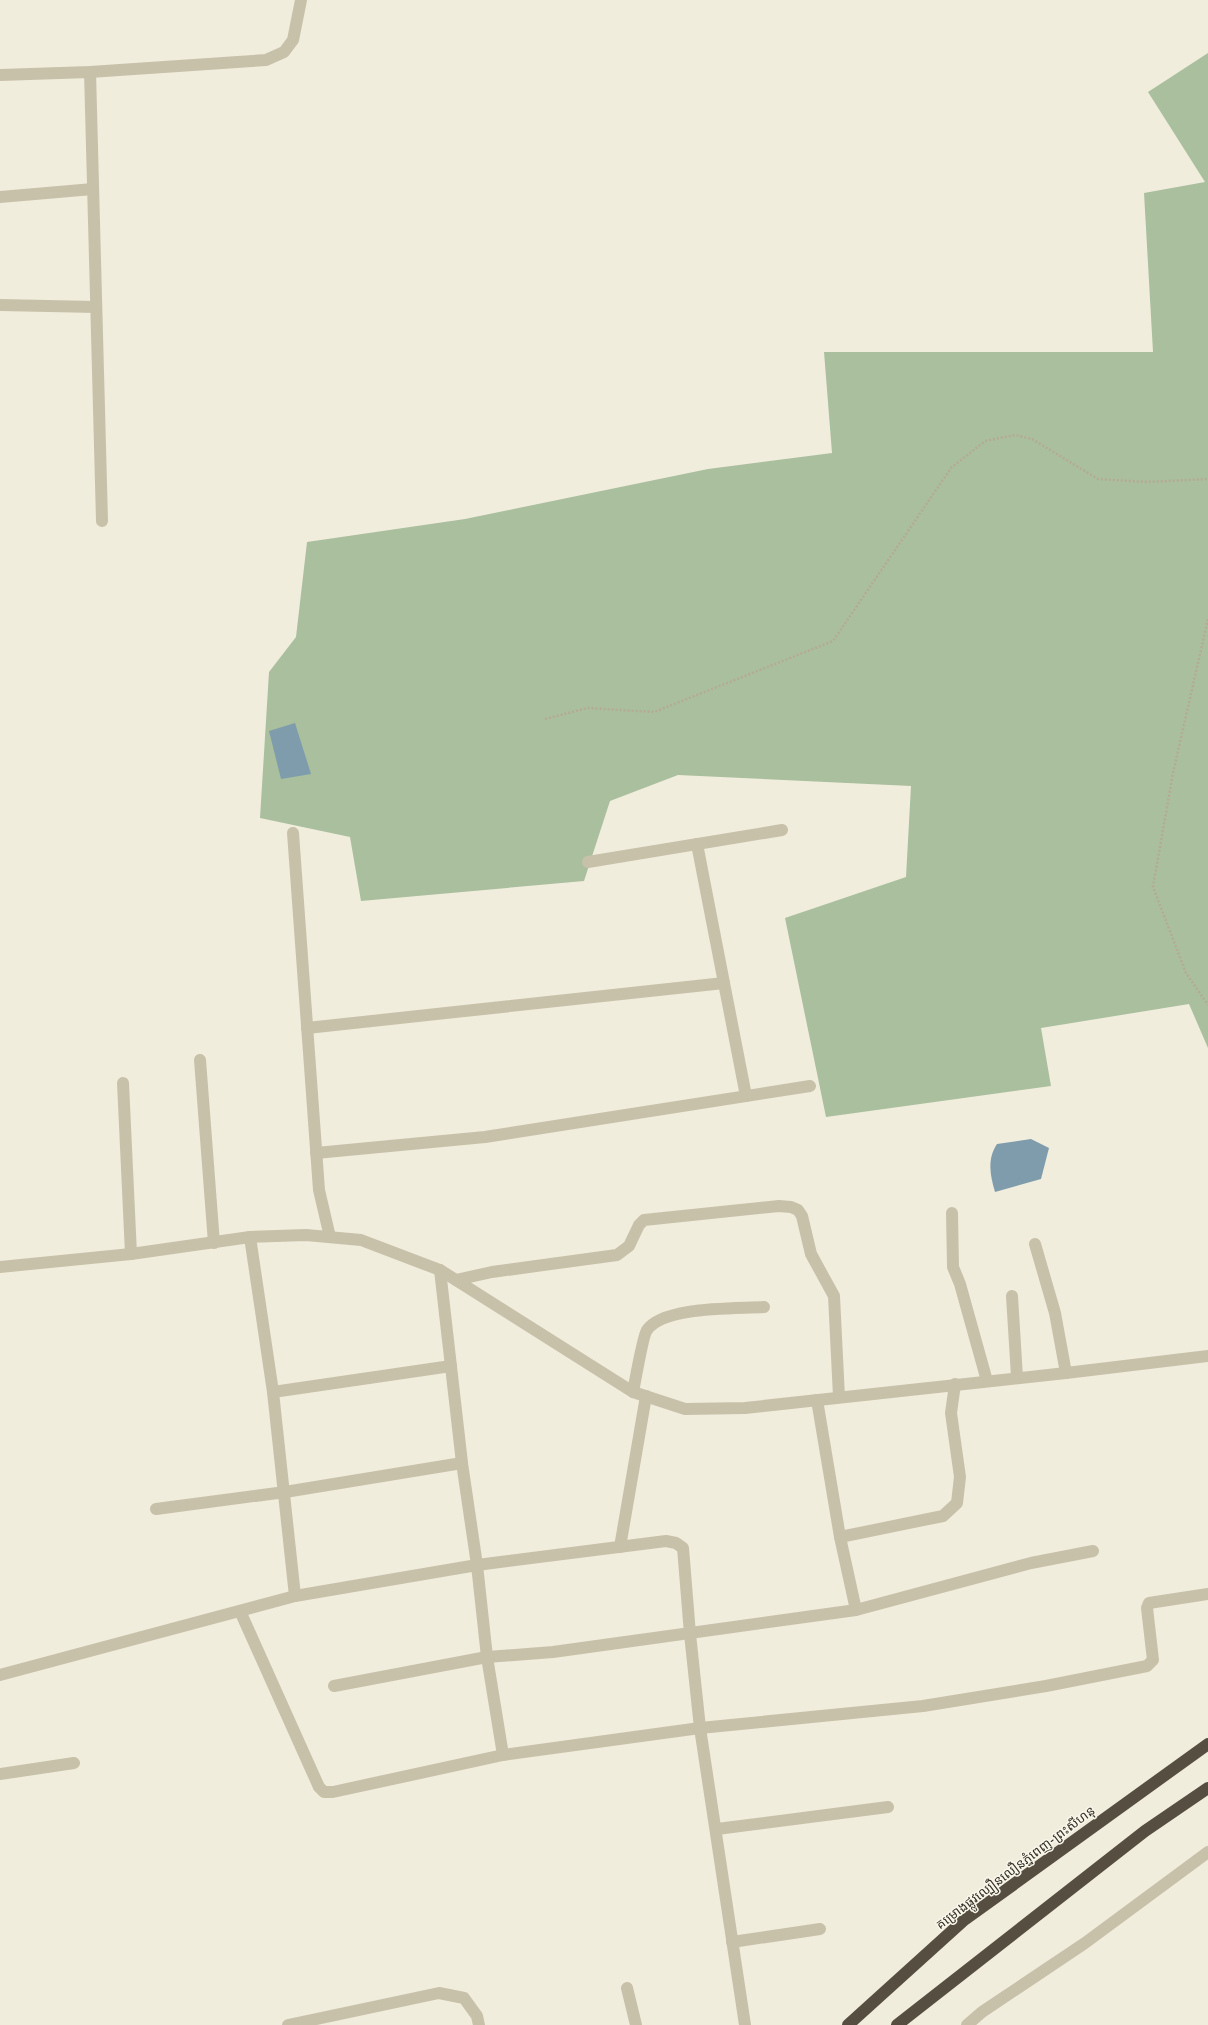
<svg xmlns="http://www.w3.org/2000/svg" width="1208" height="2025" viewBox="0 0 1208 2025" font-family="'Varela Round','Noto Sans Khmer',sans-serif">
<rect width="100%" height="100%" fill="#f1eddd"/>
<!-- green -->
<polygon fill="#aabf9e" points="1208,53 1208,1048 1189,1004 1041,1028 1051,1086 826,1117 785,918 906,877 911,786 678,775 610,801 584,881 361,901 350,837 260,818 269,672 296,637 307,542 465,519 708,469 832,453 824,352 1153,352 1144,193 1205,182 1148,92"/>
<!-- water -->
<g fill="#7e9cac">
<polygon points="295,723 311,774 281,779 269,731"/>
<path d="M1031,1139L1049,1148L1041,1179L995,1192C990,1175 987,1159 997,1144Z"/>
</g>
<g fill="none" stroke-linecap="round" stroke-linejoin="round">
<!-- path -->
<g stroke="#b4ab94" stroke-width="2.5" stroke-dasharray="2 2" stroke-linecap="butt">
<polyline points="1208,619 1173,773 1153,887 1186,973 1208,1005"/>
<polyline points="545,719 588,708 654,712 833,641 951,468 985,441 1015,435 1032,439 1098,479 1147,482 1208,479"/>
</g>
<!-- minor -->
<g stroke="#c8c1aa" stroke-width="12">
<polyline points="90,72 102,521"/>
<polyline points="0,75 90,72 266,60 284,52 293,40 301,0"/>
<polyline points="0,197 93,189"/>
<polyline points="0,305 96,307"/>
<polyline points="293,833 319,1190 330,1237"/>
<polyline points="697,844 746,1096"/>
<polyline points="588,862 782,830"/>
<polyline points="307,1028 724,983"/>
<polyline points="200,1060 214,1243"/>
<polyline points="123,1083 131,1254"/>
<polyline points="316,1153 485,1137 810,1086"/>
<polyline points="952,1213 953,1267 960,1284 987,1381"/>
<polyline points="250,1237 273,1392 295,1596"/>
<polyline points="1035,1244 1055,1313 1066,1373"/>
<polyline points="0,1267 131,1254 250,1237 306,1235 361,1240 440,1270 633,1392 685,1409 745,1408 1066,1373 1208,1356"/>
<polyline points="440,1270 462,1463 477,1565 487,1657 503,1755 700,1728 923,1706 1046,1686 1147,1666 1153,1660 1147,1608 1149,1603 1208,1594"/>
<polyline points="456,1280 492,1272 617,1255 629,1246 639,1225 644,1220 779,1206 791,1207 798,1210 802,1216 811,1254 834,1296 839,1397"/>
<polyline points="1012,1296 1017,1377"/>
<polyline points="273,1392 451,1366"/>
<path d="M633,1392C635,1382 643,1335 647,1330C664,1306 735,1309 764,1307"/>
<polyline points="817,1400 840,1537 856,1610"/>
<polyline points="156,1509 285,1492 462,1463"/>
<polyline points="840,1537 943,1516 957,1503 960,1477 951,1413 955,1384"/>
<polyline points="620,1547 646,1396"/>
<polyline points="240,1611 319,1787 324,1792 333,1792 503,1755"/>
<polyline points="0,1675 295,1596 477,1565 666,1541 676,1543 683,1548 690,1634 700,1728 745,2025"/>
<polyline points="334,1686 487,1657 553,1652 856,1610 1031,1563 1093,1551"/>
<polyline points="0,1774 74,1763"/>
<polyline points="717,1829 888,1807"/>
<polyline points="732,1942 820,1929"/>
<polyline points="627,1988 636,2025"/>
<polyline points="288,2025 439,1993 464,1998 477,2016 479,2025"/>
<polyline points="967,2025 982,2012 1085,1943 1208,1852"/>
</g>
<!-- highway -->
<g stroke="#564e41" stroke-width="12">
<polyline points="848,2025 963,1921 1208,1744"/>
<polyline points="897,2025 1145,1831 1208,1788"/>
</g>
</g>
<g text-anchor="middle" stroke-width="3" stroke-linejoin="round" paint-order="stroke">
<!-- street labels -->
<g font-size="13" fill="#363129" stroke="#f9f6ea">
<text transform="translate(1015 1867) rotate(-37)" y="5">គម្រោងផ្លូវល្បឿនលឿនភ្នំពេញ-ព្រះសីហនុ</text>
</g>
</g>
</svg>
